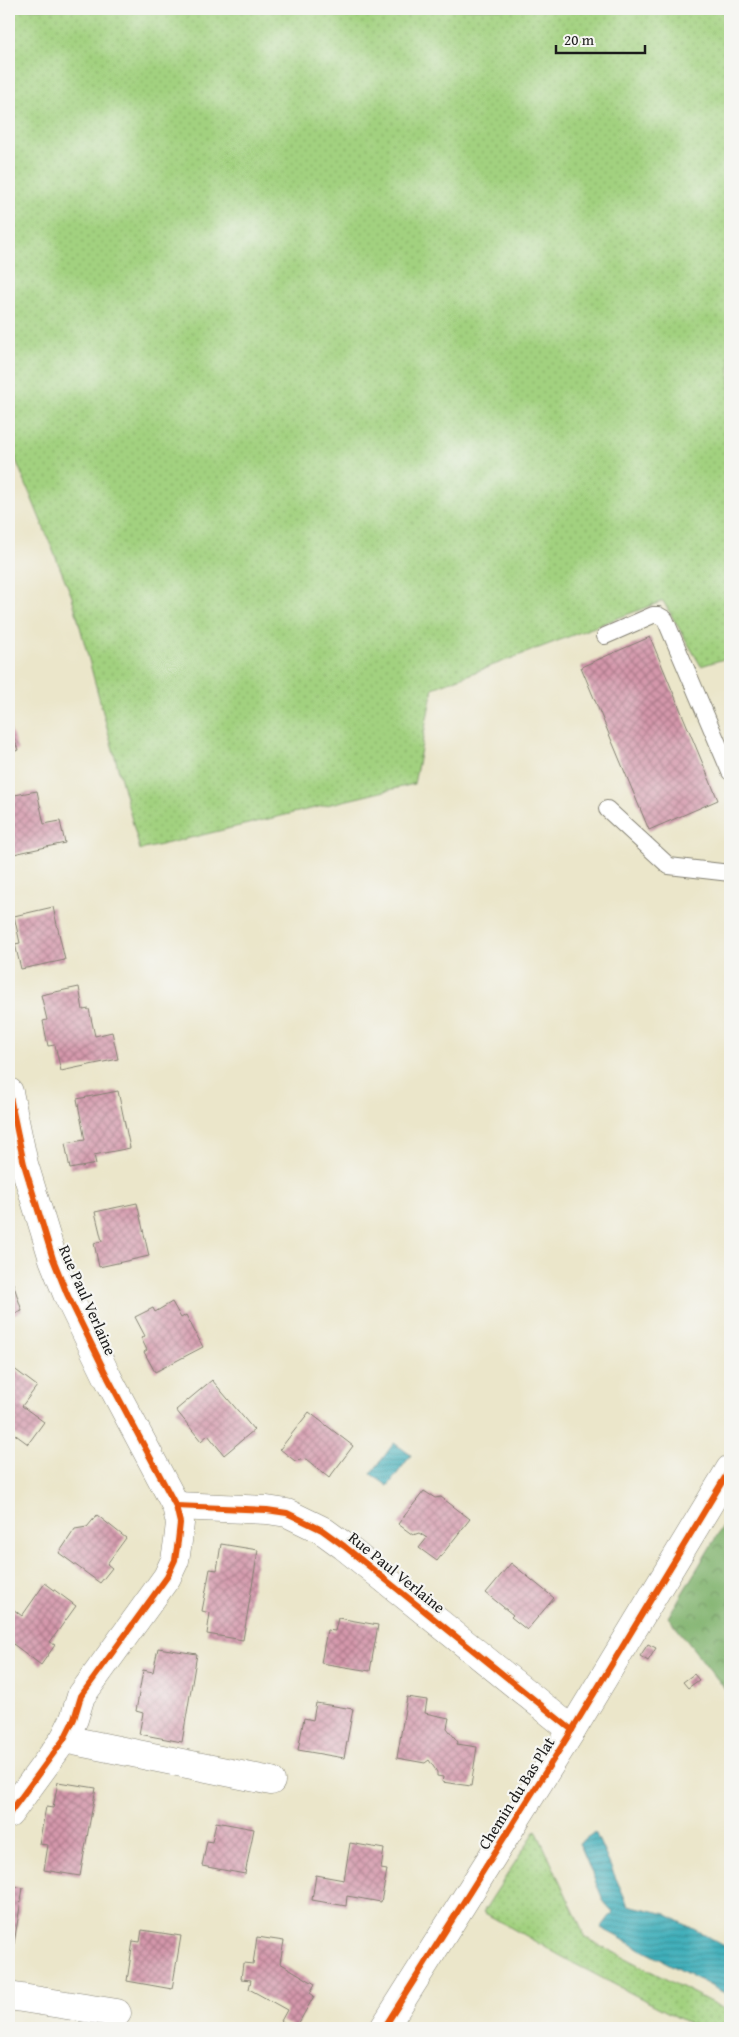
<svg xmlns="http://www.w3.org/2000/svg" width="739" height="2037" viewBox="0 0 739 2037" font-family="'Gentium Book Plus',serif">
<defs>
<pattern id="grass-dots" width="8" height="8" patternUnits="userSpaceOnUse" patternTransform="scale(1.25)"><rect width="8" height="8" fill="#a2d17f"/><path d="M2 2h.1M6 6h.1" fill="none" stroke="#8bb36d" stroke-width="1.8" stroke-linecap="round"/></pattern>
<pattern id="forest-crowns" width="20" height="18" patternUnits="userSpaceOnUse" patternTransform="scale(1.25)"><rect width="20" height="18" fill="#81b36e"/><path d="M2 6a3 3 0 1 1 6 0M12 15a3 3 0 1 1 6 0" fill="none" stroke="#69915a"/></pattern>
<pattern id="water-rules" width="6" height="5" patternUnits="userSpaceOnUse" patternTransform="scale(1.25)"><rect width="6" height="5" fill="#3fafba"/><path d="M0 2.5h6" fill="none" stroke="#348e96"/></pattern>
<pattern id="building-cross-hatch" width="8" height="8" patternUnits="userSpaceOnUse" patternTransform="scale(1.25)"><rect width="8" height="8" fill="#d497ab"/><path d="M0 0l8 8M0 8l8-8" fill="none" stroke="#ab7a8a"/></pattern>
</defs>
<rect width="100%" height="100%" fill="#f6f6f2"/>
<filter id="ink" filterUnits="userSpaceOnUse"><feTurbulence type="fractalNoise" baseFrequency=".02" numOctaves="2"/><feDisplacementMap in="SourceGraphic" scale="10" xChannelSelector="R" yChannelSelector="G"/><feConvolveMatrix kernelMatrix="1 2 1 2 8 2 1 2 1" color-interpolation-filters="sRGB"/></filter>
<filter id="wash" filterUnits="userSpaceOnUse"><feTurbulence type="fractalNoise" baseFrequency=".0096" numOctaves="4" result="noise"/><feDisplacementMap in="SourceGraphic" scale="20" xChannelSelector="R" yChannelSelector="G"/><feGaussianBlur stdDeviation="1.12" result="paint"/><feColorMatrix in="noise" values="0 0 0 0 0 0 0 0 0 0 0 0 0 0 0 0 0 1.4 0 .05"/><feComposite in="paint" operator="in"/></filter>
<g filter="url(#wash)">
<rect width="100%" height="100%" fill="#ebe6ca"/>
<!-- grass -->
<g fill="url(#grass-dots)" stroke="#5f764e">
<polygon points="9,9 730,9 730,657 701,666 663,601 433,688 414,784 140,850 72,597 9,443"/>
<polygon points="536,1830 586,1938 730,2012 730,2028 698,2028 575,1964 483,1912"/>
</g>
<!-- forest -->
<polygon fill="url(#forest-crowns)" stroke="#4e6845" points="730,1514 730,1695 668,1617"/>
<!-- water -->
<g fill="url(#water-rules)" stroke="#2e666b">
<polygon points="394,1443 411,1455 388,1486 371,1474"/>
<polygon points="595,1832 628,1905 666,1914 730,1949 730,1996 601,1928 613,1912 604,1902 579,1843"/>
</g>
<g id="blocks">
<!-- building -->
<g fill="url(#building-cross-hatch)">
<polygon points="650,637 718,800 649,830 581,667"/>
<polygon points="9,725 18,750 9,754"/>
<polygon points="37,791 44,824 60,821 65,843 9,855 9,796"/>
<polygon points="53,907 65,960 21,969 15,944 20,943 14,916"/>
<polygon points="79,987 83,1010 89,1009 95,1036 112,1032 118,1059 61,1071 55,1045 48,1046 43,1021 47,1020 41,995"/>
<polygon points="118,1091 130,1148 94,1155 96,1164 70,1169 65,1143 85,1140 77,1099"/>
<polygon points="137,1203 149,1256 99,1267 94,1243 102,1241 95,1212"/>
<polygon points="13,1283 22,1311 9,1316 9,1284"/>
<polygon points="172,1302 181,1318 186,1315 203,1347 155,1372 144,1352 147,1350 141,1338 145,1336 135,1317 153,1308 155,1312"/>
<polygon points="13,1368 37,1386 22,1406 44,1422 28,1444 9,1430 9,1374"/>
<polygon points="212,1380 254,1430 224,1455 208,1435 201,1441 176,1410"/>
<polygon points="309,1412 353,1446 329,1478 306,1459 295,1461 280,1449"/>
<polygon points="424,1491 435,1498 441,1497 470,1519 437,1561 419,1548 427,1538 419,1533 413,1535 398,1524"/>
<polygon points="97,1515 126,1538 107,1564 112,1568 100,1583 59,1553 75,1529 87,1527"/>
<polygon points="221,1544 258,1550 243,1640 207,1634 210,1613 202,1611 210,1569 217,1570"/>
<polygon points="511,1563 554,1598 527,1630 511,1617 513,1615 486,1593"/>
<polygon points="45,1583 76,1606 50,1642 55,1645 41,1665 9,1641 9,1606 22,1616"/>
<polygon points="338,1618 378,1625 370,1671 321,1663 327,1630 335,1631"/>
<polygon points="648,1644 656,1648 648,1661 640,1656"/>
<polygon points="158,1648 197,1654 182,1742 139,1734 143,1713 136,1711 143,1670 153,1672"/>
<polygon points="694,1674 699,1680 688,1688 683,1682"/>
<polygon points="407,1697 427,1700 425,1713 449,1718 447,1728 458,1742 457,1744 477,1747 471,1786 442,1782 443,1777 437,1776 437,1772 429,1760 425,1763 397,1758"/>
<polygon points="316,1703 353,1709 344,1758 298,1750 304,1718 313,1720"/>
<polygon points="58,1782 96,1788 80,1876 44,1870 48,1845 39,1844 46,1807 53,1808"/>
<polygon points="216,1822 254,1829 245,1874 202,1866 207,1841 212,1842"/>
<polygon points="350,1843 384,1849 381,1869 387,1870 381,1902 347,1896 346,1906 312,1900 316,1875 344,1880"/>
<polygon points="9,1885 23,1888 10,1968 9,1968"/>
<polygon points="142,1930 181,1936 172,1989 127,1981 133,1941 140,1942"/>
<polygon points="257,1937 284,1941 280,1963 315,1984 310,1993 314,1996 296,2028 281,2021 287,2010 249,1989 251,1980 241,1979 243,1963 253,1964"/>
</g>
</g>
</g>
<g filter="url(#ink)">
<use href="#blocks" fill-opacity="0" stroke="#848173" stroke-width="1"/>
<g fill="none" stroke-linecap="round" stroke-linejoin="round">
<!-- service casing -->
<g stroke="#848173" stroke-width="18">
<g id="service">
<polyline points="605,636 653,615 658,615 665,619 730,772"/>
<polyline points="607,809 669,866 730,873"/>
</g>
</g>
<!-- minor casing -->
<g stroke="#848173" stroke-width="29">
<g id="minor">
<polyline points="9,1092 24,1164 53,1259 67,1294 108,1378 176,1506 180,1523 178,1541 175,1560 167,1577 81,1696 74,1719 64,1739 9,1814"/>
<polyline points="176,1506 267,1510 287,1513 322,1530 344,1546 572,1730"/>
<polyline points="64,1739 271,1781"/>
<polyline points="9,1996 117,2013"/>
<polyline points="384,2028 572,1730 730,1469"/>
</g>
</g>
<!-- service -->
<use href="#service" stroke="#fff" stroke-width="16"/>
<!-- minor -->
<use href="#minor" stroke="#fff" stroke-width="28"/>
<!-- cycleway casing -->
<g stroke="#f6f6f2" stroke-width="9">
<g id="cycleway">
<polyline points="9,1092 24,1164 53,1259 67,1294 108,1378 176,1506 180,1523 178,1541 175,1560 167,1577 81,1696 74,1719 64,1739 9,1814"/>
<polyline points="176,1506 267,1510 287,1513 322,1530 344,1546 572,1730"/>
<polyline points="384,2028 572,1730 730,1469"/>
</g>
</g>
<!-- cycleway -->
<use href="#cycleway" stroke="#e8590c" stroke-width="6"/>
</g>
</g>
<g text-anchor="middle" stroke-width="4.5" stroke-linejoin="round" paint-order="stroke">
<!-- street labels -->
<g font-size="16" fill="#1c1c1c" stroke="#f6f6f2">
<text transform="translate(88 1300) rotate(66)" y="6">Rue Paul Verlaine</text>
<text transform="translate(397 1572) rotate(39)" y="6">Rue Paul Verlaine</text>
<text transform="translate(516 1793) rotate(-58)" y="6">Chemin du Bas Plat</text>
</g>
</g>
<!-- margin -->
<rect width="739" height="2037" fill="none" stroke="#f6f6f2" stroke-width="30"/>
<!-- scale -->
<path d="M556 45v8h89v-8" fill="none" stroke="#1c1c1c" stroke-width="2.5"/>
<text x="564" y="45" font-size="15" fill="#1c1c1c" stroke="#f6f6f2" stroke-width="4" paint-order="stroke">20 m</text>
</svg>
